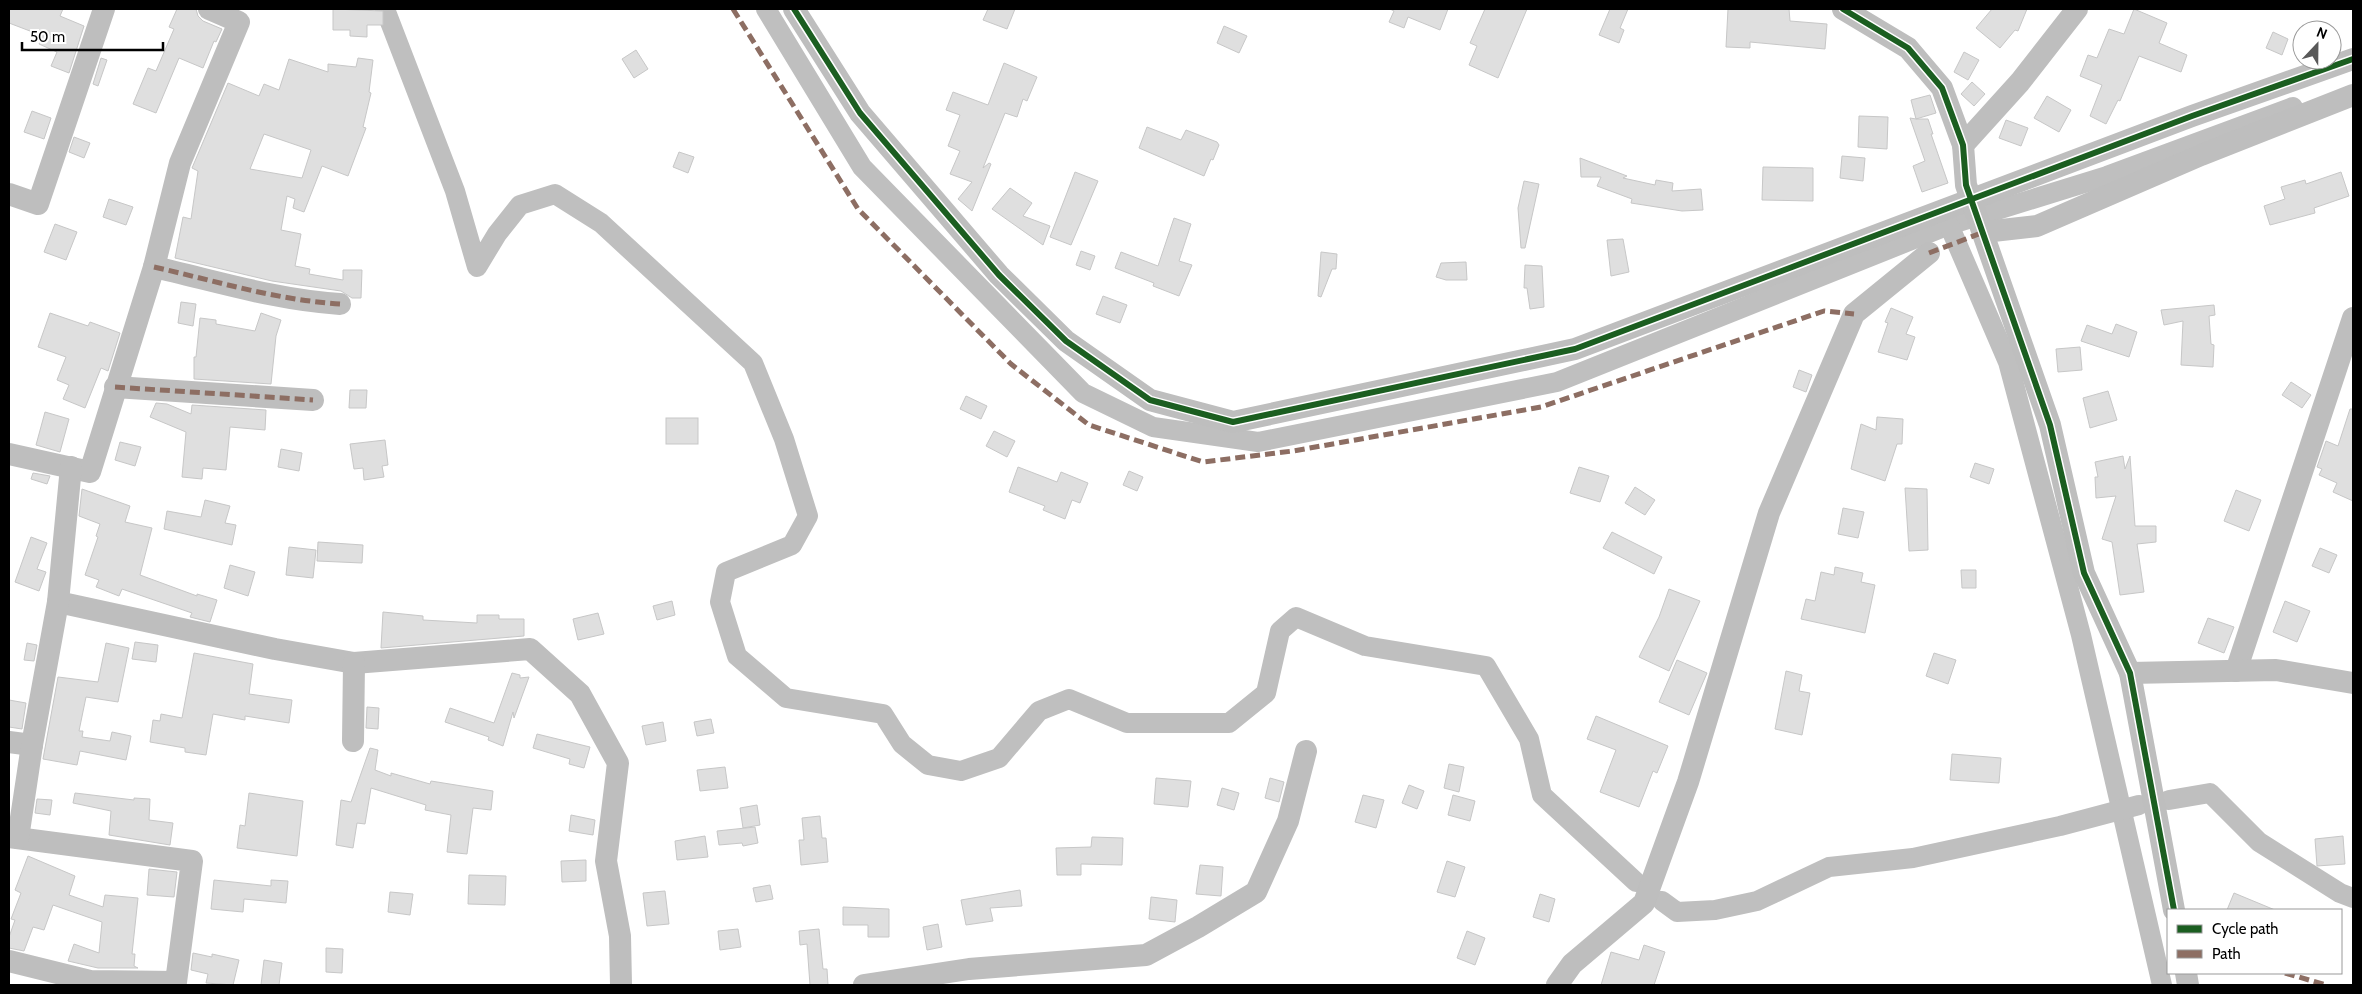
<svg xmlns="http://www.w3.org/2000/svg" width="2362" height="994" viewBox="0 0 2362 994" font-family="Cabin,sans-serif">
<rect width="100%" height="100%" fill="#fff"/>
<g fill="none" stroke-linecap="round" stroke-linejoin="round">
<!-- canal -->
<g stroke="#bfbfbf" stroke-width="20">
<polyline points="385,9 455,191 477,267 497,234 520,205 555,194 601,223 753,363 784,439 808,516 792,545 726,572 720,602 737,656 786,698 883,714 902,744 928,765 961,771 999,758 1039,711 1069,699 1127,723 1229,723 1266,693 1280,631 1296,617 1365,646 1486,666 1529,739 1542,795 1636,882"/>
<polyline points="766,9 862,167 1083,393 1153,427 1258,442 1557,382 1949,225 2107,176 2293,107"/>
<polyline points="1949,225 2008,362 2081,635 2162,985"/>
<polyline points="2169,800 2210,793 2259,842 2340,893 2353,898"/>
<polyline points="1662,901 1677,912 1715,910 1757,901 1829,867 1913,858 2060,826 2139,805"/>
</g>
</g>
<!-- building -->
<g fill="#dfdfdf" stroke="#c7c7c7" fill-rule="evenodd">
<polygon points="9,9 63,9 60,16 84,26 69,73 51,66 57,52 39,44 43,36 9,23"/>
<polygon points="177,9 196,9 198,16 203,21 222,29 216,42 214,41 203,68 179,58 156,113 133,104 148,68 156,71 174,29 169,27"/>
<polygon points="333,9 383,11 383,25 367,25 367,37 350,36 350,30 333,30"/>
<polygon points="988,9 1015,9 1007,29 983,20"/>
<polygon points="1390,9 1448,9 1440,30 1408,17 1404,28 1389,22 1394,11"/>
<polygon points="1485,9 1527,9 1498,78 1469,65 1477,46 1470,43"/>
<polygon points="1610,9 1628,9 1620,28 1624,30 1619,43 1599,35"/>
<polygon points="1728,9 1789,9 1790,21 1827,24 1825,49 1750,42 1750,48 1726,47"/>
<polygon points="1992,9 2027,9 2018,31 2015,30 2000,48 1976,28"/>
<polygon points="2134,9 2167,23 2159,43 2187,55 2181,72 2139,56 2120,101 2118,100 2106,124 2090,116 2102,85 2080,76 2088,55 2097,58 2109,29 2124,34"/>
<polygon points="1224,26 1247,36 1239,53 1217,43"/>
<polygon points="2273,32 2288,39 2282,55 2266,48"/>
<polygon points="636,50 648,69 634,78 622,59"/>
<polygon points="1964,52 1979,60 1968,80 1954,72"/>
<polygon points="101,58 107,60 98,86 93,84"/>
<path d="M358,58L373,60L369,92L371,93L363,127L366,128L348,176L322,166L304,212L293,208L295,199L287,196L281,230L301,234L295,266L310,269L309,274L343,280V270H362L361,298H352L341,291L272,281L175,258L183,217L191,219L198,171L192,168L228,83L259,96L264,84L279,90L289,59L328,72V64L356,67ZM264,134L311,150L302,178L250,169Z"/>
<polygon points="1004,63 1037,77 1027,101 1023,99 1017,117 1005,113 983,168 989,163 991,164 972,211 958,199 972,182 950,174 960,151 948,146 960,115 946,110 953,92 988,105"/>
<polygon points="1972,82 1985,94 1974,106 1961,94"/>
<polygon points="1930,95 1936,113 1916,119 1928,119 1933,134 1931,134 1948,183 1922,192 1913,166 1925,161 1910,118 1916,119 1911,100"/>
<polygon points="2047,96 2071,110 2059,132 2034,118"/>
<polygon points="32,111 51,118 44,139 24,132"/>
<polygon points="1859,116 1888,117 1887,149 1858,147"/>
<polygon points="2006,120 2028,128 2021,146 1999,138"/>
<polygon points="1147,127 1181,140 1186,130 1217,142 1219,145 1213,160 1211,159 1204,176 1139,148"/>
<polygon points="74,137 90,143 84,158 69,152"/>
<polygon points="679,152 694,157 688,173 673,167"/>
<polygon points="1842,156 1865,158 1863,181 1840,178"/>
<polygon points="1580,158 1627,176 1623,178 1655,185 1656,180 1673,183 1672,191 1701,189 1703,210 1682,211 1631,203 1632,199 1597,186 1601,177 1581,177"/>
<polygon points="1763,167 1813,168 1813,201 1762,200"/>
<polygon points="1075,172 1098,181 1071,245 1050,237"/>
<polygon points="2341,172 2349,196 2314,208 2315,213 2270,225 2264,206 2285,199 2281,187 2305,180 2306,184"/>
<polygon points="1524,181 1539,184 1525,248 1521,248 1518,208"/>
<polygon points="1010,188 1032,203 1023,216 1050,226 1043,245 992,209"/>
<polygon points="109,199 133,207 126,225 103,217"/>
<polygon points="1174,218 1191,224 1179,261 1192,265 1179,296 1153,286 1154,283 1115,268 1121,252 1158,266"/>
<polygon points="55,224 77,232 66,260 44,252"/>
<polygon points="1623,239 1629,272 1611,276 1607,240"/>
<polygon points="1081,251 1095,256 1090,270 1076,265"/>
<polygon points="1321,252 1337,254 1336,269 1332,269 1321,297 1318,296"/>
<polygon points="1466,262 1467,280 1446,280 1436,277 1441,263"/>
<polygon points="1525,265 1542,266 1544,307 1530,309 1527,288 1524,288"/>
<polygon points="1103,296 1127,305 1120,323 1096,314"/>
<polygon points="181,302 196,304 193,326 178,323"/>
<polygon points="2214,305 2215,315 2209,316 2211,344 2214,345 2213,367 2181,365 2183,321 2164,325 2161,310"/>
<polygon points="1891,308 1913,317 1906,334 1915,337 1907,360 1878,352 1888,323 1885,322"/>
<polygon points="50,313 88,326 90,322 120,333 108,371 101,368 85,408 63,399 69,385 57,380 66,357 38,347"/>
<polygon points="261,313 281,320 276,336 271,384 194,379 194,357 196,357 200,318 216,320 216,324 255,331"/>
<polygon points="2116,324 2137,332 2129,357 2081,341 2087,325 2112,334"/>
<polygon points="2080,347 2082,370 2058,372 2056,349"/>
<polygon points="1799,370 1812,375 1806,392 1793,387"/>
<polygon points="2291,382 2311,395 2302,408 2282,395"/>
<polygon points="350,390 367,390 366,408 349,408"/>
<polygon points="2108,391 2117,420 2090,428 2083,398"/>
<polygon points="966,396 987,406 981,419 960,409"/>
<polygon points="156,403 167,404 191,414 192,405 266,410 265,430 230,427 226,470 203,468 202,479 182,477 186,432 150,417"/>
<polygon points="2350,409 2353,409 2353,501 2333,492 2337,483 2319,475 2322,469 2317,467 2326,441 2338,446"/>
<polygon points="45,412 69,419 60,452 36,445"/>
<polygon points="1877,417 1903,419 1902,444 1897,444 1885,481 1851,469 1861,424 1876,430"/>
<rect x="666" y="418" width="32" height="26"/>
<polygon points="994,431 1015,441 1007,457 986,446"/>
<polygon points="385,440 388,465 382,466 384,477 364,480 363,468 354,469 350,444"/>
<polygon points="120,442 141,447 135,466 115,460"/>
<polygon points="281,449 302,453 299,471 278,467"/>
<polygon points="2123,456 2125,469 2130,456 2135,526 2156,526 2156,542 2137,544 2144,592 2120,595 2112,542 2102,539 2116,496 2096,498 2095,477 2098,477 2095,462"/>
<polygon points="1975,463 1994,469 1989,484 1970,477"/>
<polygon points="1018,467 1057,482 1061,472 1088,483 1080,503 1072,500 1065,519 1043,510 1045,506 1009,492"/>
<polygon points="1579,467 1609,476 1600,502 1570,493"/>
<polygon points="1129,471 1143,477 1137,491 1123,485"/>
<polygon points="33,473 50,476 47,484 31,479"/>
<polygon points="1635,487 1655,500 1645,515 1625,503"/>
<polygon points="1905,488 1927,489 1928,550 1909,551"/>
<polygon points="82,489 130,506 125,522 152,528 140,575 197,596 197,594 217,600 210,622 190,617 192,613 122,589 119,596 96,587 99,580 85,575 98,537 96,536 100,524 79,516"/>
<polygon points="2236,490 2261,500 2249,531 2224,521"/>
<polygon points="205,500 230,506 225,523 236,525 232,545 164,529 167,511 201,517"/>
<polygon points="1843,508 1864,512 1858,538 1838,534"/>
<polygon points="1612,532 1662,557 1654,574 1603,548"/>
<polygon points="31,537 47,543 37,569 46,572 39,591 15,582"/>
<polygon points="318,542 363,545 362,563 317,561"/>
<polygon points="289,547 316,550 313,578 286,575"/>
<polygon points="2320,548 2337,555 2329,573 2312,566"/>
<polygon points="230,565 255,572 248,596 224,588"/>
<polygon points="1835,567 1863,573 1861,582 1875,585 1865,633 1801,619 1806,599 1815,601 1821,572 1834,575"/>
<polygon points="1961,570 1976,570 1976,588 1962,588"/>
<polygon points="1669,589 1700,601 1669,671 1639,657 1659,617"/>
<polygon points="672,601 675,615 657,620 653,606"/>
<polygon points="2285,601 2310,611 2297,642 2273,632"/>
<polygon points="383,612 423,616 423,620 477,623 477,615 499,615 499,619 524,619 524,636 381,648"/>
<polygon points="598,613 604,634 578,640 573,619"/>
<polygon points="2208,618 2234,627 2224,653 2198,643"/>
<polygon points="135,642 158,645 156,662 132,659"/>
<polygon points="27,643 37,645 34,661 24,660"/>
<polygon points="106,643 129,648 118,702 86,697 79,731 83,731 82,737 110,741 112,732 131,736 126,760 80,751 77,765 43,759 58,677 98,682"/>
<polygon points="194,653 253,664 249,694 292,700 289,723 245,716 245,720 213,714 206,755 185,752 185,748 150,742 153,720 160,721 161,714 182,718"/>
<polygon points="1934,653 1956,660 1948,684 1926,676"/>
<polygon points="1677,660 1707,673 1689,715 1659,702"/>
<polygon points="1786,671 1802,675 1799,691 1810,693 1802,735 1775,729"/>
<polygon points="512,673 520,675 520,678 529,677 514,718 513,712 503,746 488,740 489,737 445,722 450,708 494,723"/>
<polygon points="9,700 26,703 22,729 9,727"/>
<polygon points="367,707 379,708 378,729 366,728"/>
<polygon points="1596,716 1668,746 1657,773 1653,771 1639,807 1600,792 1616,750 1587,739"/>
<polygon points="711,719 714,733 697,736 694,722"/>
<polygon points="663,722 666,741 646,745 642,726"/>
<polygon points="537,734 590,747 584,768 569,764 570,759 533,748"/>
<polygon points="370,748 378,750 375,770 391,776 391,773 430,784 431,781 493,791 491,810 473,808 467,854 447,852 451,815 425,810 426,805 371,788 365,824 357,823 353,848 336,845 341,800 351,802"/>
<polygon points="1952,754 2001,758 1999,783 1950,780"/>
<polygon points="1449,764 1464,767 1459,792 1444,788"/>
<polygon points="725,767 728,788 700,791 697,770"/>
<polygon points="1156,778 1191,781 1188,807 1154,804"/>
<polygon points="1270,778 1284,782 1279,802 1265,798"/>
<polygon points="1409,785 1424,791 1417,809 1402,803"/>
<polygon points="1222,788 1239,793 1234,810 1217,805"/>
<polygon points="75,793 134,800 134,798 150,799 149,820 173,823 170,845 109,835 111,811 73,803"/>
<polygon points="249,793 303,801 297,856 237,848 240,825 245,826"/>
<polygon points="1363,795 1384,800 1376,828 1355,822"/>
<polygon points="1453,795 1475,801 1470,821 1448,815"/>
<polygon points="37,799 52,800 50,815 35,813"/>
<polygon points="757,805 760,825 743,828 740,808"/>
<polygon points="571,815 595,820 593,835 569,831"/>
<polygon points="820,816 822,838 826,838 828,862 801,865 799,840 804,840 802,818"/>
<polygon points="755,827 758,843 743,846 742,843 719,845 717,831"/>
<polygon points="705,836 708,857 677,860 675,841"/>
<polygon points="2343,836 2345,864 2317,866 2315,839"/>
<polygon points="1092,837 1123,838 1122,865 1081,864 1081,875 1057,875 1056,848 1091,847"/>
<polygon points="28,856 75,876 69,895 103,907 105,895 138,898 132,954 135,954 134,966 138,968 98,968 68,961 74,944 99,953 102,922 53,905 44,930 33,927 24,951 9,948 9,937 15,920 11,919 21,893 15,890"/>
<polygon points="586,860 586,881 562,882 561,861"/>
<polygon points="1447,861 1465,867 1455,897 1437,892"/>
<polygon points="1200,865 1223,867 1221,896 1196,894"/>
<polygon points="149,869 177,872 174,897 147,895"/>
<polygon points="469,875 506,876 505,905 468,904"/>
<polygon points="214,880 271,886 271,880 288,881 286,903 244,899 243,912 211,909"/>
<polygon points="770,885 773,899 756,902 753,888"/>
<polygon points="1020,890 1022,906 990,908 993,921 966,925 961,900"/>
<polygon points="665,891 669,924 647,926 643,893"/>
<polygon points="390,892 413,894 410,915 388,912"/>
<polygon points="2234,893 2275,910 2227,910"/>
<polygon points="1540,894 1555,899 1549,922 1533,917"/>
<polygon points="1151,897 1177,900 1175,922 1149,919"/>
<polygon points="843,907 889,909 889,937 868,937 868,925 843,925"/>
<polygon points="938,924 942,947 927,950 923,927"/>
<polygon points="738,929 741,947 720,950 718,931"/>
<polygon points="819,929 823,969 827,969 828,985 810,985 807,944 800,945 799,931"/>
<polygon points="1467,931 1485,938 1475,965 1457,958"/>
<polygon points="1644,945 1665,952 1654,985 1601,985 1611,952 1639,960"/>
<polygon points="326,948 343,949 342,973 326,972"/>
<polygon points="193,953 212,957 212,954 239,960 233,985 206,983 208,974 191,970"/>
<polygon points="264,960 282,963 279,985 261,985"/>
</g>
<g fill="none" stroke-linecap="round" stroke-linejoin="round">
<!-- minor -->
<g stroke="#bebebe" stroke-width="22">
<polyline points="794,9 860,113 999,275 1066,341 1150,400 1233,422 1575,349 2192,116 2353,59"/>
<polyline points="1843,9 1908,48 1942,88 1963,145 1966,185 2050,425 2084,573 2130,673 2174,910"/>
<polyline points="1963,145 2020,82 2077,9"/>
<polyline points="9,194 38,204 104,9"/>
<polyline points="1984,232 2037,226 2201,155 2353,95"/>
<path d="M154,267C216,281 276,300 340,304"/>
<polyline points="115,387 313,400"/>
<polyline points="9,454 90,472 154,267 180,163 239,22 209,9"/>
<polyline points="58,602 275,649 354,663 530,649 580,694 618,763 606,861 620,936 621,985"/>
<polyline points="2236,671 2353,318"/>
<polyline points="2130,673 2276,670 2353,683"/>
<polyline points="353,741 354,663"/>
<polyline points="9,742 32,745"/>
<polyline points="9,837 192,861 176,982 90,981 9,961"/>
<polyline points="18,838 32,745 58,602 71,467"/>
<polyline points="2186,973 2188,985"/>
<polyline points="864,985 969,969 1146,955 1198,927 1256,892 1288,821 1306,751"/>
<polyline points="1557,985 1572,964 1644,903 1688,782 1769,513 1854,314 1929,253"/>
</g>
<!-- quiet -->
<g stroke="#8d6e63" stroke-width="5" stroke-dasharray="10 5" stroke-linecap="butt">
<polyline points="733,9 858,209 1011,364 1089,425 1203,462 1293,451 1541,407 1824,311 1854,314"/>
<polyline points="1929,253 1984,232"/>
<path d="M154,267C216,281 276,300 340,304"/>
<polyline points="115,387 313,400"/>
<polyline points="2285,973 2326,985"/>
</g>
<!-- cycleway casing -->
<g stroke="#fff" stroke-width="9">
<g id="cycleway">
<polyline points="794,9 860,113 999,275 1066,341 1150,400 1233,422 1575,349 2192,116 2353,59"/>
<polyline points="1843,9 1908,48 1942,88 1963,145 1966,185 2050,425 2084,573 2130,673 2174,910"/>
</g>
</g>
<!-- cycleway -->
<use href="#cycleway" stroke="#1b5e20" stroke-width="6"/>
</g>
<!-- border -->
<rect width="2362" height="994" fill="none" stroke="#000000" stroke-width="20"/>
<!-- legend -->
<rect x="2167" y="909" width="175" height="65" fill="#ffffff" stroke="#999999"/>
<rect x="2177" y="925" width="25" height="8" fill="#1b5e20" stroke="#999999"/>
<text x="2212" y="934" font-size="15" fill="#000000">Cycle path</text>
<rect x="2177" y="950" width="25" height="8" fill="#8d6e63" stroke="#999999"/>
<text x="2212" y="959" font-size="15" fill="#000000">Path</text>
<!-- north arrow -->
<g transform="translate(2317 45) rotate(22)"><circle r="24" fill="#ffffff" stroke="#999999"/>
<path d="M0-4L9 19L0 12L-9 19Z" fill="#595959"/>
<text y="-8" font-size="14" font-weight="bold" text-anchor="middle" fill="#000000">N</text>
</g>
<!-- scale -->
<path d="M22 42v8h141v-8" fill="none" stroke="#000000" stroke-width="2.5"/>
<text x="30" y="42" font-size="15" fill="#000000" stroke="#ffffff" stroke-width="4" paint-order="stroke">50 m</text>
</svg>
